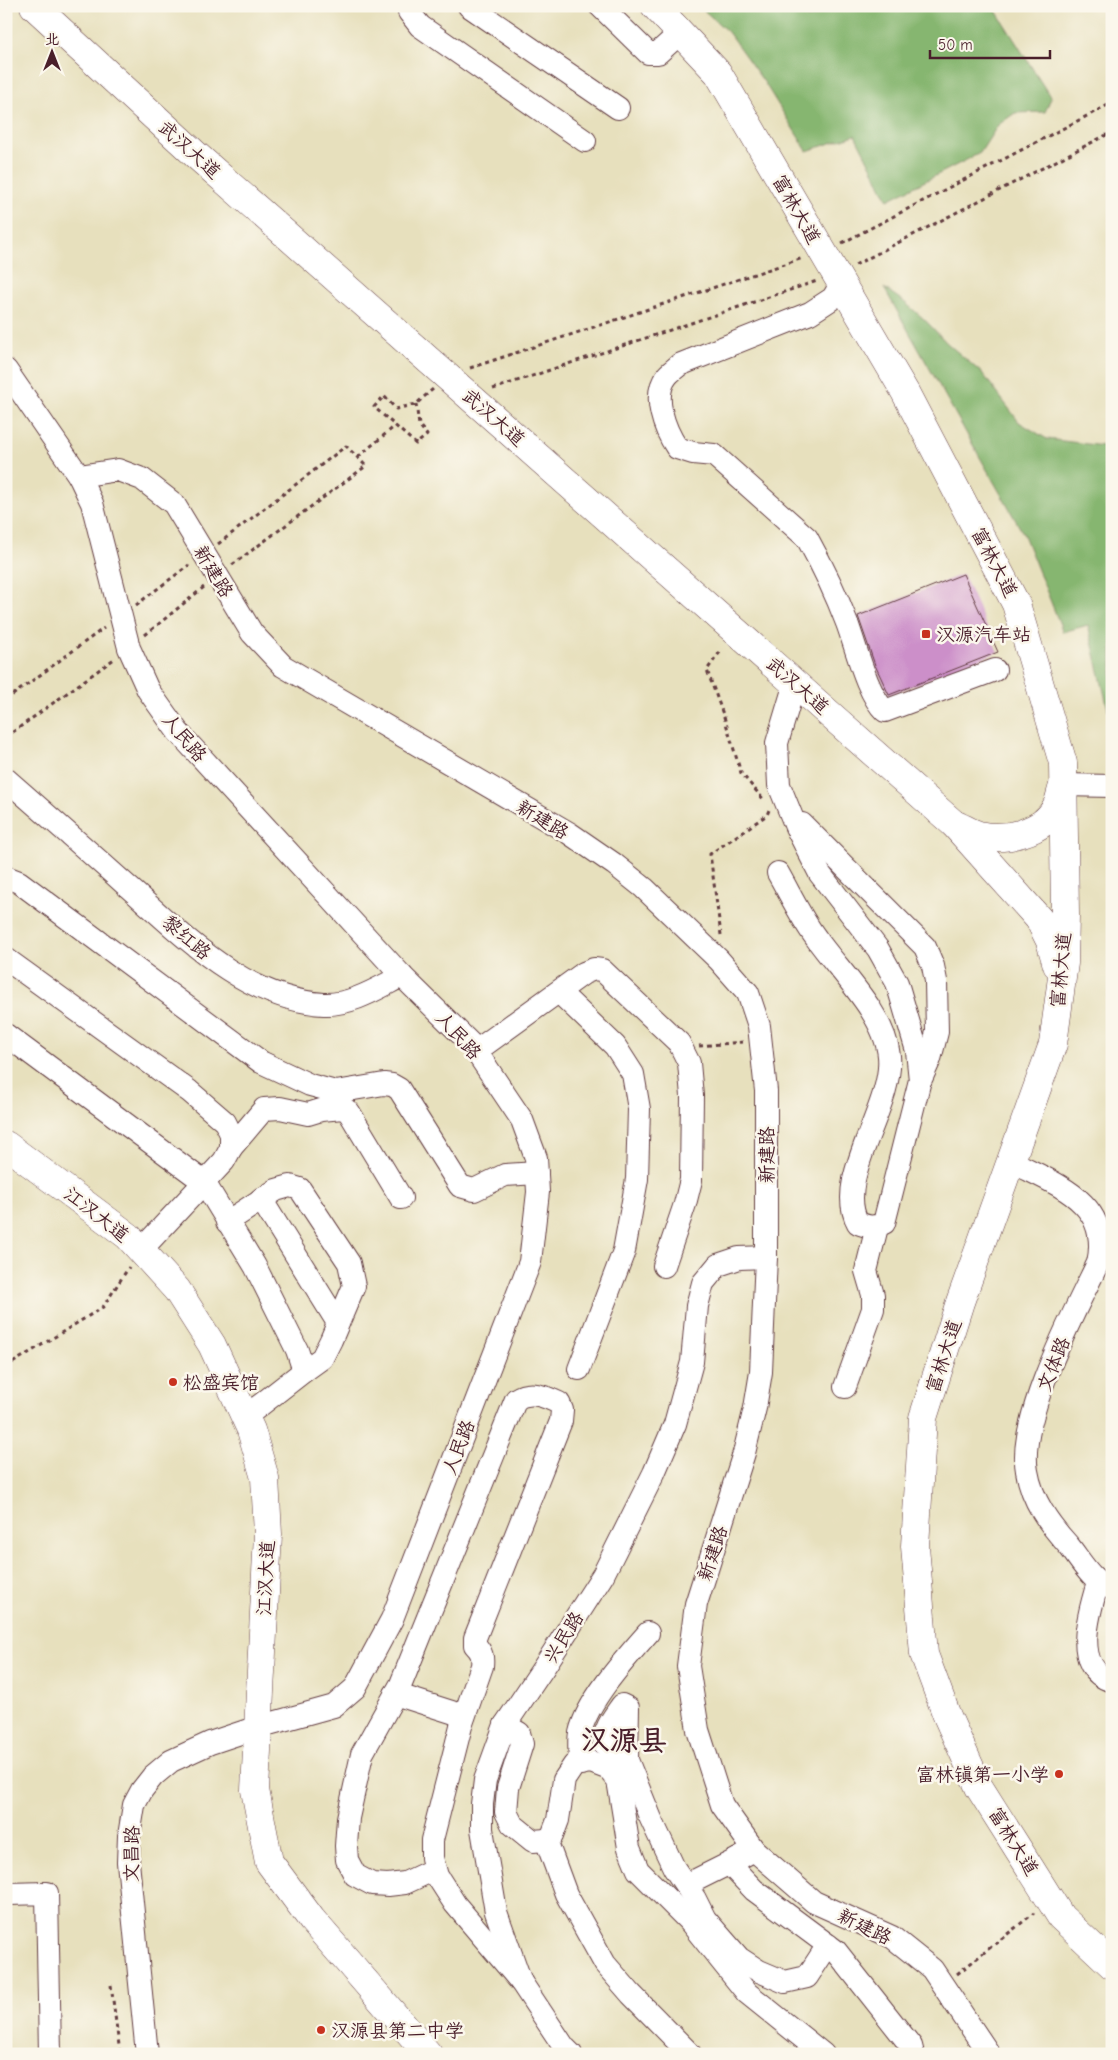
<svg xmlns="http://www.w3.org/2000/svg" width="1118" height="2060" viewBox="0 0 1118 2060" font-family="'Comic Neue','LXGW WenKai TC',sans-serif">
<rect width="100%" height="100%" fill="#fbf7ec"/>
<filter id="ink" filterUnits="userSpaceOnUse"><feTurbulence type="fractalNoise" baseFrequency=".02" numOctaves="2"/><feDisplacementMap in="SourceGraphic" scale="10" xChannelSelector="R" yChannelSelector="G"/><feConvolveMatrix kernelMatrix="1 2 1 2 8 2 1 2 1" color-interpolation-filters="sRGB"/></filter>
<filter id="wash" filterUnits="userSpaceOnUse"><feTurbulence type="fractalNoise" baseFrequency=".0096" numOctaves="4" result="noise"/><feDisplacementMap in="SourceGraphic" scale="20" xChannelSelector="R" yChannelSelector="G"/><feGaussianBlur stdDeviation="1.12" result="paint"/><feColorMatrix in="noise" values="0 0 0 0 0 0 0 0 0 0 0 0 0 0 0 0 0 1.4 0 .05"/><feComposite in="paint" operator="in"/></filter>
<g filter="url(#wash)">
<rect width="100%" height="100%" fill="#e7e0bd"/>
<!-- forest -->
<g fill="#86b670" stroke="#686a4e">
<polygon points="699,6 802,6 808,18 841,6 993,6 1051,98 1045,112 1015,113 998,125 980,153 888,200 855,135 807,151 764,82 728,32"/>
<polygon points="884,288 903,301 924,319 947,343 983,374 1019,422 1047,439 1112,447 1112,713 1109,713 1088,625 1063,632 1024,535"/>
</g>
<g id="blocks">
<!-- building -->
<polygon fill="#cc8fc9" points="963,574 998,652 889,695 875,665 858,616"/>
</g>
</g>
<g filter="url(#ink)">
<use href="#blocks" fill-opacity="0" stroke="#623c41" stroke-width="1"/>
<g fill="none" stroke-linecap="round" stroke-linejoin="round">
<!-- minor casing -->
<g stroke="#623c41" stroke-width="24">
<g id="minor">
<polyline points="409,6 409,12 420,26 585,141"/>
<polyline points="469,6 618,108"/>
<polyline points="600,6 648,53 658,53 680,33"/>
<path d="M841,284L833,298L810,313L679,365C675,369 670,372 667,376C651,396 665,430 677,448L693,453L714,455L807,538C822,565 836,594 847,623C856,647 867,694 885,711L995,670"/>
<polyline points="6,370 79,476 92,503 129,648 148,690 178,732 402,976 471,1044 522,1120 536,1158 538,1192 530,1262 392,1619 355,1688 334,1706 258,1727 210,1743 171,1761 153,1776 142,1790 134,1805 129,1836 128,1862 147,2054"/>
<polyline points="79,476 118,470 142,479 174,504 252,633 283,666 569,833 614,864 644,888 719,960 748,993 759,1026 766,1091 766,1257 761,1372 755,1408 744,1453 696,1604 688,1666 698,1730 722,1805 754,1850 814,1902 892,1937 932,1969 989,2054"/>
<path d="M6,779C46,814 86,849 126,885C183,935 243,999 324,1004C352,1005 378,988 402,976"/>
<polyline points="1063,785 1112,786"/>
<polyline points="802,824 925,947 933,966 936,981 937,1032 930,1059 921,1079"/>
<path d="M778,873C790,894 801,918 816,938C839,971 885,1014 889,1056C894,1106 833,1179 858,1223C868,1227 874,1228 884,1223L920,1080L917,1051L897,983L878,949L820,874L796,827L779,785L777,743L795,683"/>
<polyline points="6,877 19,882 261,1062 310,1085 336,1092 384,1084 392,1085 399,1089 460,1186 474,1190 505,1175 537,1173"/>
<polyline points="6,959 189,1091 225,1122 231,1134 231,1148 224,1161 141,1250"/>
<polyline points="559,992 615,1046 633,1074 639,1109 637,1179 624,1251 579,1369"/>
<polyline points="6,1035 204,1182 255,1266 297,1350 304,1371 245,1417"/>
<polyline points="476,1051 584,973 594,969 602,970 679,1043 689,1063 692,1096 691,1180 685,1204 664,1266"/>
<polyline points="231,1148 264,1109 280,1108 308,1114 321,1110 343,1108 349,1112 401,1198"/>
<path d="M1011,1161C1054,1184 1112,1201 1098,1263C1075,1311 1017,1419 1027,1471C1032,1501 1049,1524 1069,1546C1081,1561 1093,1584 1112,1588"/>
<polyline points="261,1199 338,1323"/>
<polyline points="227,1222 276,1190 290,1186 300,1189 349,1263 354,1286 331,1340 322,1358 304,1371"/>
<polyline points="845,1387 873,1309 873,1295 866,1271 877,1227"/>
<path d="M1098,1583C1089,1612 1071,1669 1112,1681"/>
<polyline points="395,1694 464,1716"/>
<polyline points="505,1725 519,1733 522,1744 508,1788 506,1812 512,1824 533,1841 546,1840 552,1836 558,1820 564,1780 574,1765 591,1762 609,1769 618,1780 629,1848 638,1870 690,1922 747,1993 823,2054"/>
<path d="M627,1760L604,1744C604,1728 614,1717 622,1705L628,1708L627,1760L651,1819L674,1868L695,1899L705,1919L739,1958L759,1971L785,1982L807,1977L828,1945"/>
<path d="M580,1764C580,1754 578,1742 580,1733C587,1701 626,1658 648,1633"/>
<polyline points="546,1840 566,1894 605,1964 631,1994 690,2054"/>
<polyline points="754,1850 738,1859 735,1870 754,1890 836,1951 911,2046 913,2054"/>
<path d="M435,1869L405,1883L388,1885L372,1884L355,1875L347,1860L346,1846L348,1818L362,1754L401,1684L516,1399C530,1390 544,1396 559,1403L562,1410L561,1421L475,1638V1645C482,1652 483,1657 482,1666L461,1726L432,1840V1858L437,1876L455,1904L521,1982"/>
<polyline points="685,1883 690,1883 738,1859"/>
<polyline points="8,1894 47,1893 50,2054"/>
<polyline points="571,2054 564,2047 521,1982 496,1912 482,1829 482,1804 485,1780 505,1725 544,1667 603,1575 654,1473 675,1424 692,1362 697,1306 703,1283 718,1265 739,1258 766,1257"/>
</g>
</g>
<!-- major casing -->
<g stroke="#623c41" stroke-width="29">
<g id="major">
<polyline points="34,6 196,155 954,824 1039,919 1050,941 1057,965"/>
<polyline points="655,6 718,73 905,392 1016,604 1063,763 1065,915 1064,963 1053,1044 960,1302 923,1418 915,1546 924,1654 947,1716 979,1787 1061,1917 1112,1965"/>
<path d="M954,824C962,827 971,833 979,835C1005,841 1043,833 1056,807C1059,802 1060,795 1062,789"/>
<polyline points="6,1145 128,1236 177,1290 212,1345 251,1430 265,1478 268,1534 255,1790 269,1862 312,1920 428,2054"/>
</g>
</g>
<!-- path -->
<g stroke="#623c41" stroke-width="3" stroke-dasharray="4 4" stroke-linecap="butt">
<polyline points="842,243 1112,103"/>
<polyline points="855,265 1112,132"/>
<polyline points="470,368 803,258"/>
<polyline points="493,389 817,281"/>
<polyline points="416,404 419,425 427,435 416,444 374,407 384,396 396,409 416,404 433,389"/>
<polyline points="358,457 395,426"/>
<polyline points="218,544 346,446 366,466 232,565"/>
<polyline points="136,605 189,565"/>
<polyline points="145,635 204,587"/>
<polyline points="720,652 707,670 725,720 741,773 764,800"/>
<polyline points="6,700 104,628"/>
<polyline points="6,737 114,659"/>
<polyline points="721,935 710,854 767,815 769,810"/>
<polyline points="699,1046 743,1042"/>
<polyline points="6,1367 103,1307 129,1267"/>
<polyline points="957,1974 1034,1913"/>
<polyline points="111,1985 120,2053 114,2054"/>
</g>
<!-- minor -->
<use href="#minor" stroke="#fff" stroke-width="22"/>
<!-- major -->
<use href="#major" stroke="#fff" stroke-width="28"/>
</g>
</g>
<!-- markers -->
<g fill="#c8321e" stroke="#fbf7ec" stroke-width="2">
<rect x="921" y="629" width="10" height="10" rx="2.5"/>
<circle cx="173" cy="1382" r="5"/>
<circle cx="1059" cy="1774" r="5"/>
<circle cx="321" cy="2030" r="5"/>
</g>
<g text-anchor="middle" stroke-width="5" stroke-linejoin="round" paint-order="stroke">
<!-- street labels -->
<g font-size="19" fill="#4a1f2b" stroke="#fbf7ec">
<text transform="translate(190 149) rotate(42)" y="7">武汉大道</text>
<text transform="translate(797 209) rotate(60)" y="7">富林大道</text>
<text transform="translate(494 417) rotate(41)" y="7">武汉大道</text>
<text transform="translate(995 562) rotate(62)" y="7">富林大道</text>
<text transform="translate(214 571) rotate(59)" y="7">新建路</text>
<text transform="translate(798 685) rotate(41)" y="7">武汉大道</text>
<text transform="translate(185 737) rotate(50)" y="7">人民路</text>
<text transform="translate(543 819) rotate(31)" y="7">新建路</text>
<text transform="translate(187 937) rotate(40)" y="7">黎红路</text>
<text transform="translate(1060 970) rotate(-85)" y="7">富林大道</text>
<text transform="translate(459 1035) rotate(48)" y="7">人民路</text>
<text transform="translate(766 1155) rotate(-90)" y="7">新建路</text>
<text transform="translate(97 1214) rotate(38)" y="7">江汉大道</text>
<text transform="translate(943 1356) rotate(-72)" y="7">富林大道</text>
<text transform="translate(1053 1364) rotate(-68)" y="7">文体路</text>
<text transform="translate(458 1447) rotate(-69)" y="7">人民路</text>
<text transform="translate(712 1553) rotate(-72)" y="7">新建路</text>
<text transform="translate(265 1578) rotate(-87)" y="7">江汉大道</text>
<text transform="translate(563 1637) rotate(-58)" y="7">兴民路</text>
<text transform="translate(1014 1841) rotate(58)" y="7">富林大道</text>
<text transform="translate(131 1854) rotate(-89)" y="7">文昌路</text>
<text transform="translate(865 1926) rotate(26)" y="7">新建路</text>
</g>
<!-- poi labels -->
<g font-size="19" fill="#4a1f2b" stroke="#fbf7ec" text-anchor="start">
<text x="936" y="641">汉源汽车站</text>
<text x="183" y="1389">松盛宾馆</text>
<text x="1049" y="1781" text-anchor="end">富林镇第一小学</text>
<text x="331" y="2037">汉源县第二中学</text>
</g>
<!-- town labels -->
<g font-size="29" font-weight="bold" fill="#4a1f2b" stroke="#fbf7ec">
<text x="624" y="1750">汉源县</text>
</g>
</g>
<!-- margin -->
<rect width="1118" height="2060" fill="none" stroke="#fbf7ec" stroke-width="25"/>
<!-- north arrow -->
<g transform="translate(52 52)" stroke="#fbf7ec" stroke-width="4" paint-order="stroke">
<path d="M0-4L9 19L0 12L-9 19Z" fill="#4a1f2b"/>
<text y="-8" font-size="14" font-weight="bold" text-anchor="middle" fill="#4a1f2b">北</text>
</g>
<!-- scale -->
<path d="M930 50v8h120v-8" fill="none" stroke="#4a1f2b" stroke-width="2.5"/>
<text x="938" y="50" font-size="15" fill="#4a1f2b" stroke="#fbf7ec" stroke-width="4" paint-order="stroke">50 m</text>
</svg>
